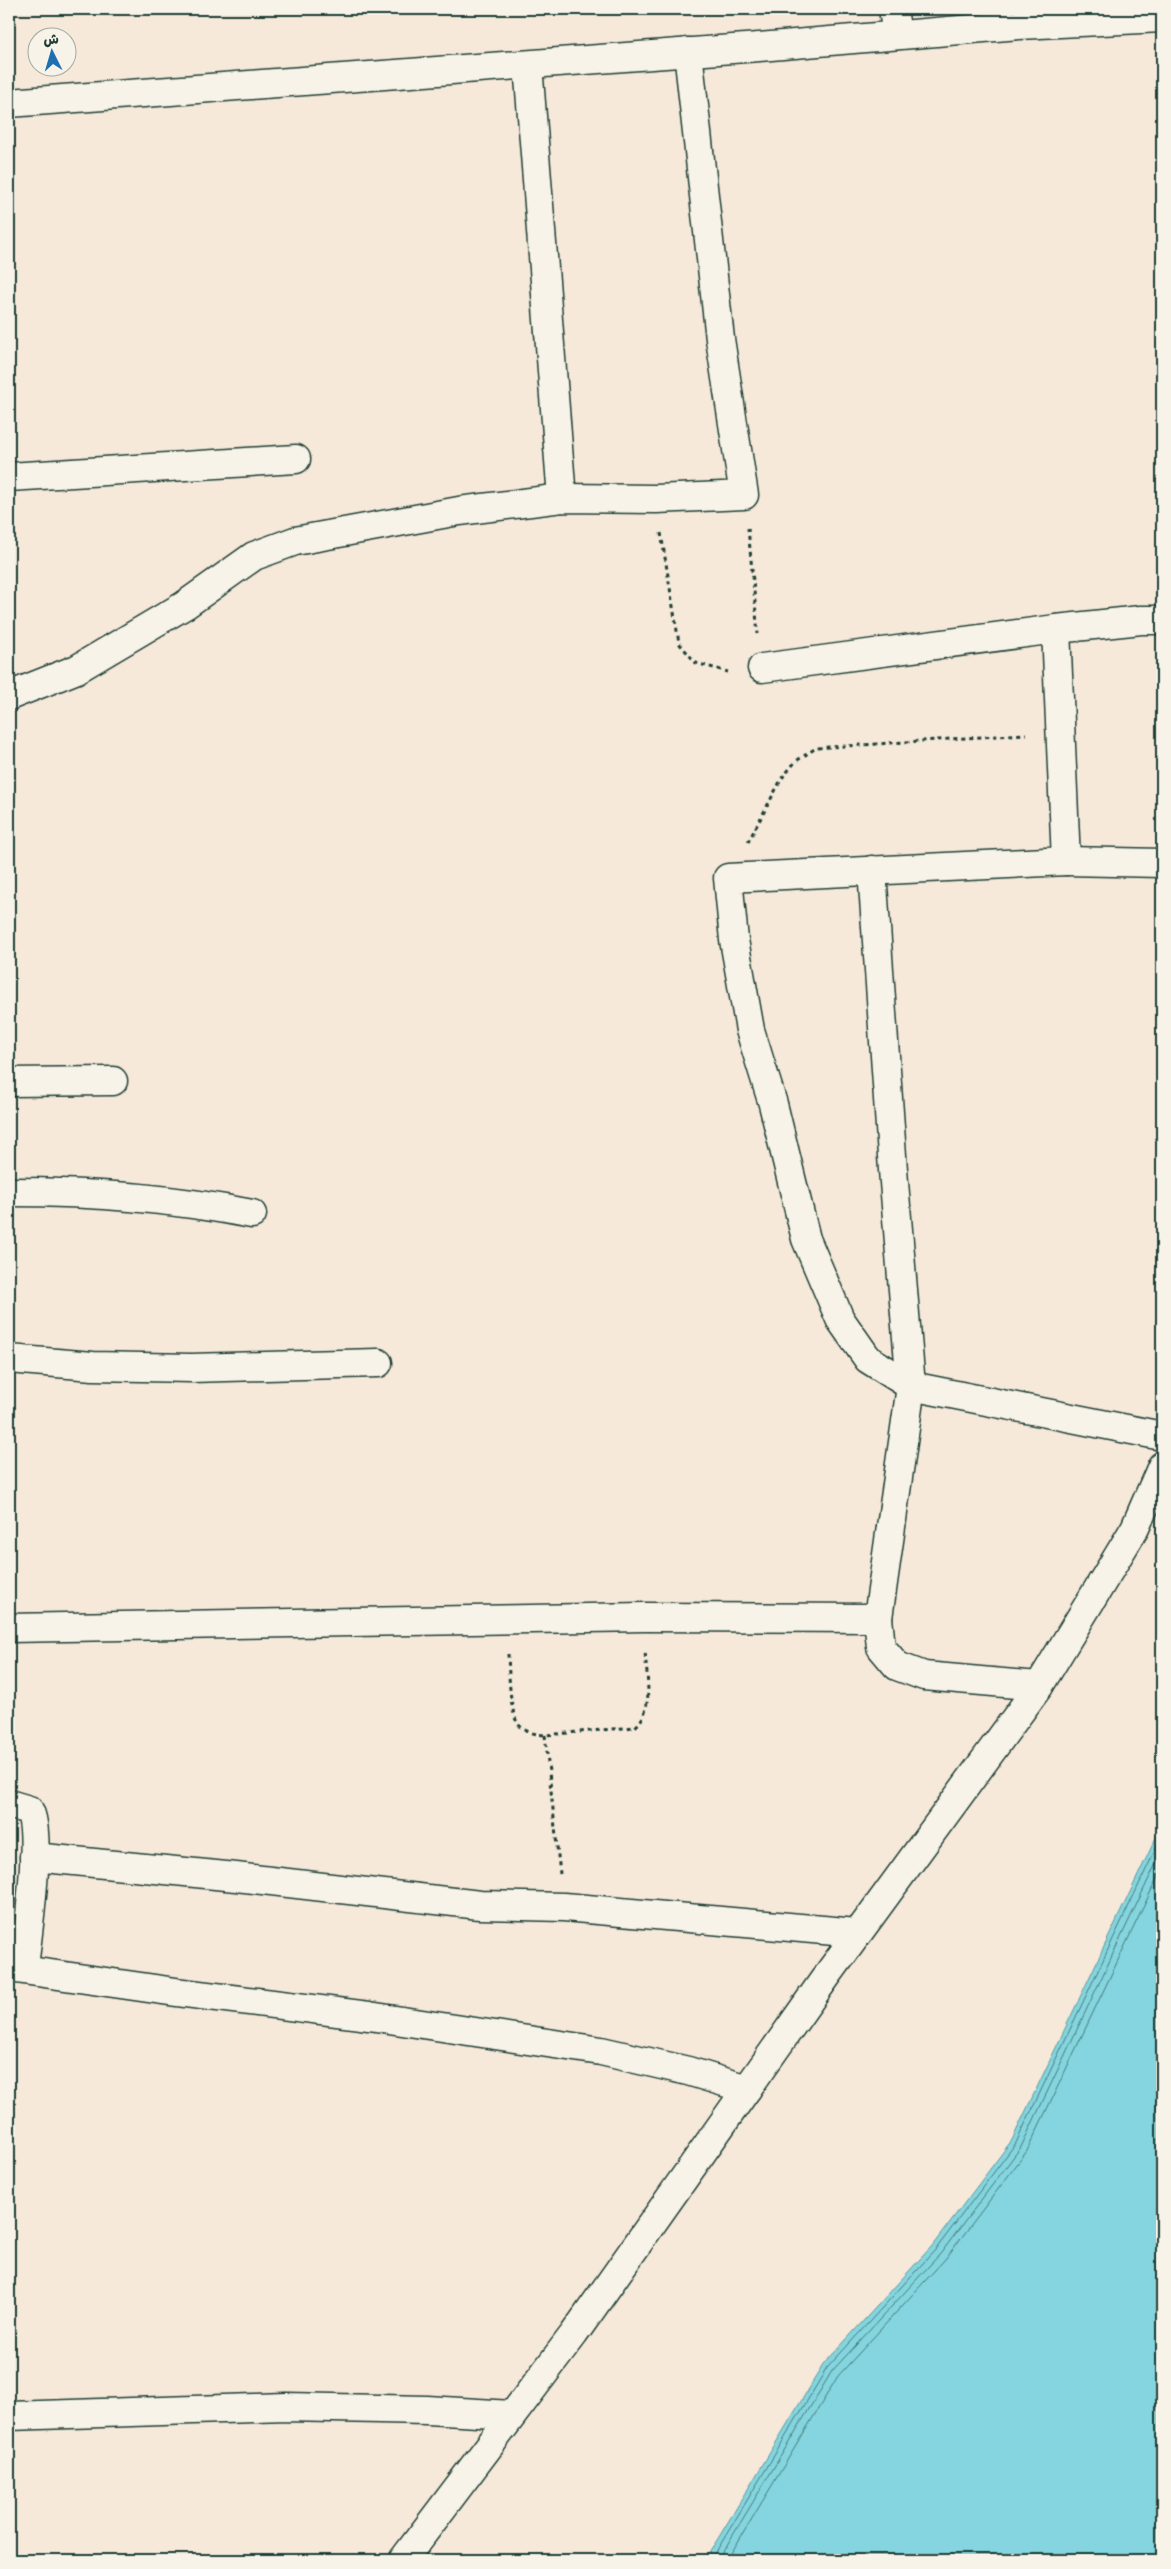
<svg xmlns="http://www.w3.org/2000/svg" width="1171" height="2569" viewBox="0 0 1171 2569" font-family="'Comic Neue','Playpen Sans Arabic',sans-serif">
<rect width="100%" height="100%" fill="#f6e9da"/>
<filter id="ink" filterUnits="userSpaceOnUse"><feTurbulence type="fractalNoise" baseFrequency=".02" numOctaves="2"/><feDisplacementMap in="SourceGraphic" scale="10" xChannelSelector="R" yChannelSelector="G"/><feConvolveMatrix kernelMatrix="1 2 1 2 8 2 1 2 1" color-interpolation-filters="sRGB"/></filter>
<g filter="url(#ink)">
<!-- water -->
<polygon fill="#84d5df" stroke="#5c989b" points="1162,1825 1162,2560 705,2560 823,2365 932,2246 1012,2140"/>
<g fill="none" stroke-linecap="round" stroke-linejoin="round">
<!-- shore -->
<g stroke="#477a78" stroke-width="1">
<polyline points="711,2560 827,2368 936,2249 1016,2143 1162,1836"/>
<polyline points="718,2560 832,2371 941,2253 1021,2147 1162,1851"/>
<polyline points="727,2560 838,2376 946,2258 1027,2151 1162,1868"/>
</g>
<!-- minor casing -->
<g stroke="#1f3d34" stroke-width="31">
<g id="minor">
<polyline points="893,9 897,35"/>
<polyline points="528,65 562,498"/>
<polyline points="9,103 759,47 1019,25 1162,18"/>
<polyline points="9,477 296,459"/>
<polyline points="1056,629 1066,861 728,878 734,940 750,1030 773,1104 806,1239 840,1319 868,1359 911,1386 1162,1436"/>
<polyline points="762,668 1056,629 1141,620 1162,620"/>
<polyline points="9,696 77,669 185,605 254,556 295,541 459,511 562,498 656,499 744,495 720,339 688,52"/>
<polyline points="1066,861 1162,863"/>
<polyline points="872,870 893,1170 911,1386 878,1618 881,1647 897,1666 924,1676 1039,1686"/>
<polyline points="9,1082 113,1081"/>
<path d="M9,1192C91,1192 171,1198 252,1214"/>
<polyline points="9,1359 93,1366 191,1368 378,1363"/>
<polyline points="9,1628 644,1617 878,1618"/>
<path d="M9,1804L29,1810C43,1834 27,1936 24,1968"/>
<polyline points="34,1857 236,1877 480,1905 564,1907 857,1933"/>
<polyline points="9,1968 176,1992 369,2016 601,2051 688,2071 747,2089"/>
<polyline points="9,2416 286,2407 427,2410 512,2415"/>
<polyline points="403,2560 574,2334 826,1977 1039,1686 1135,1528 1162,1466"/>
</g>
</g>
<!-- path -->
<g stroke="#1f3d34" stroke-width="3" stroke-dasharray="4 4" stroke-linecap="butt">
<polyline points="748,528 758,634"/>
<polyline points="661,533 679,643 696,663 728,672"/>
<polyline points="748,842 782,778 796,761 816,748 1026,734"/>
<path d="M508,1654C509,1669 509,1716 520,1726C527,1733 536,1734 545,1735L635,1727C655,1710 646,1674 645,1650"/>
<polyline points="545,1735 560,1874"/>
</g>
<!-- minor -->
<use href="#minor" stroke="#f7f3e8" stroke-width="28"/>
</g>
</g>
<!-- margin -->
<rect width="1171" height="2569" fill="none" stroke="#f7f3e8" stroke-width="30"/>
<rect x="15" y="15" width="1141" height="2539" fill="none" stroke="#1f3d34" stroke-width="2" filter="url(#ink)"/>
<!-- north arrow -->
<g transform="translate(52 52) rotate(355)"><circle r="24" fill="#f7f3e8" stroke="#a1aaa0"/>
<path d="M0-4L9 19L0 12L-9 19Z" fill="#1f6fb2"/>
<text y="-8" font-size="14" font-weight="bold" text-anchor="middle" fill="#1f3d34">ش</text>
</g>
</svg>
